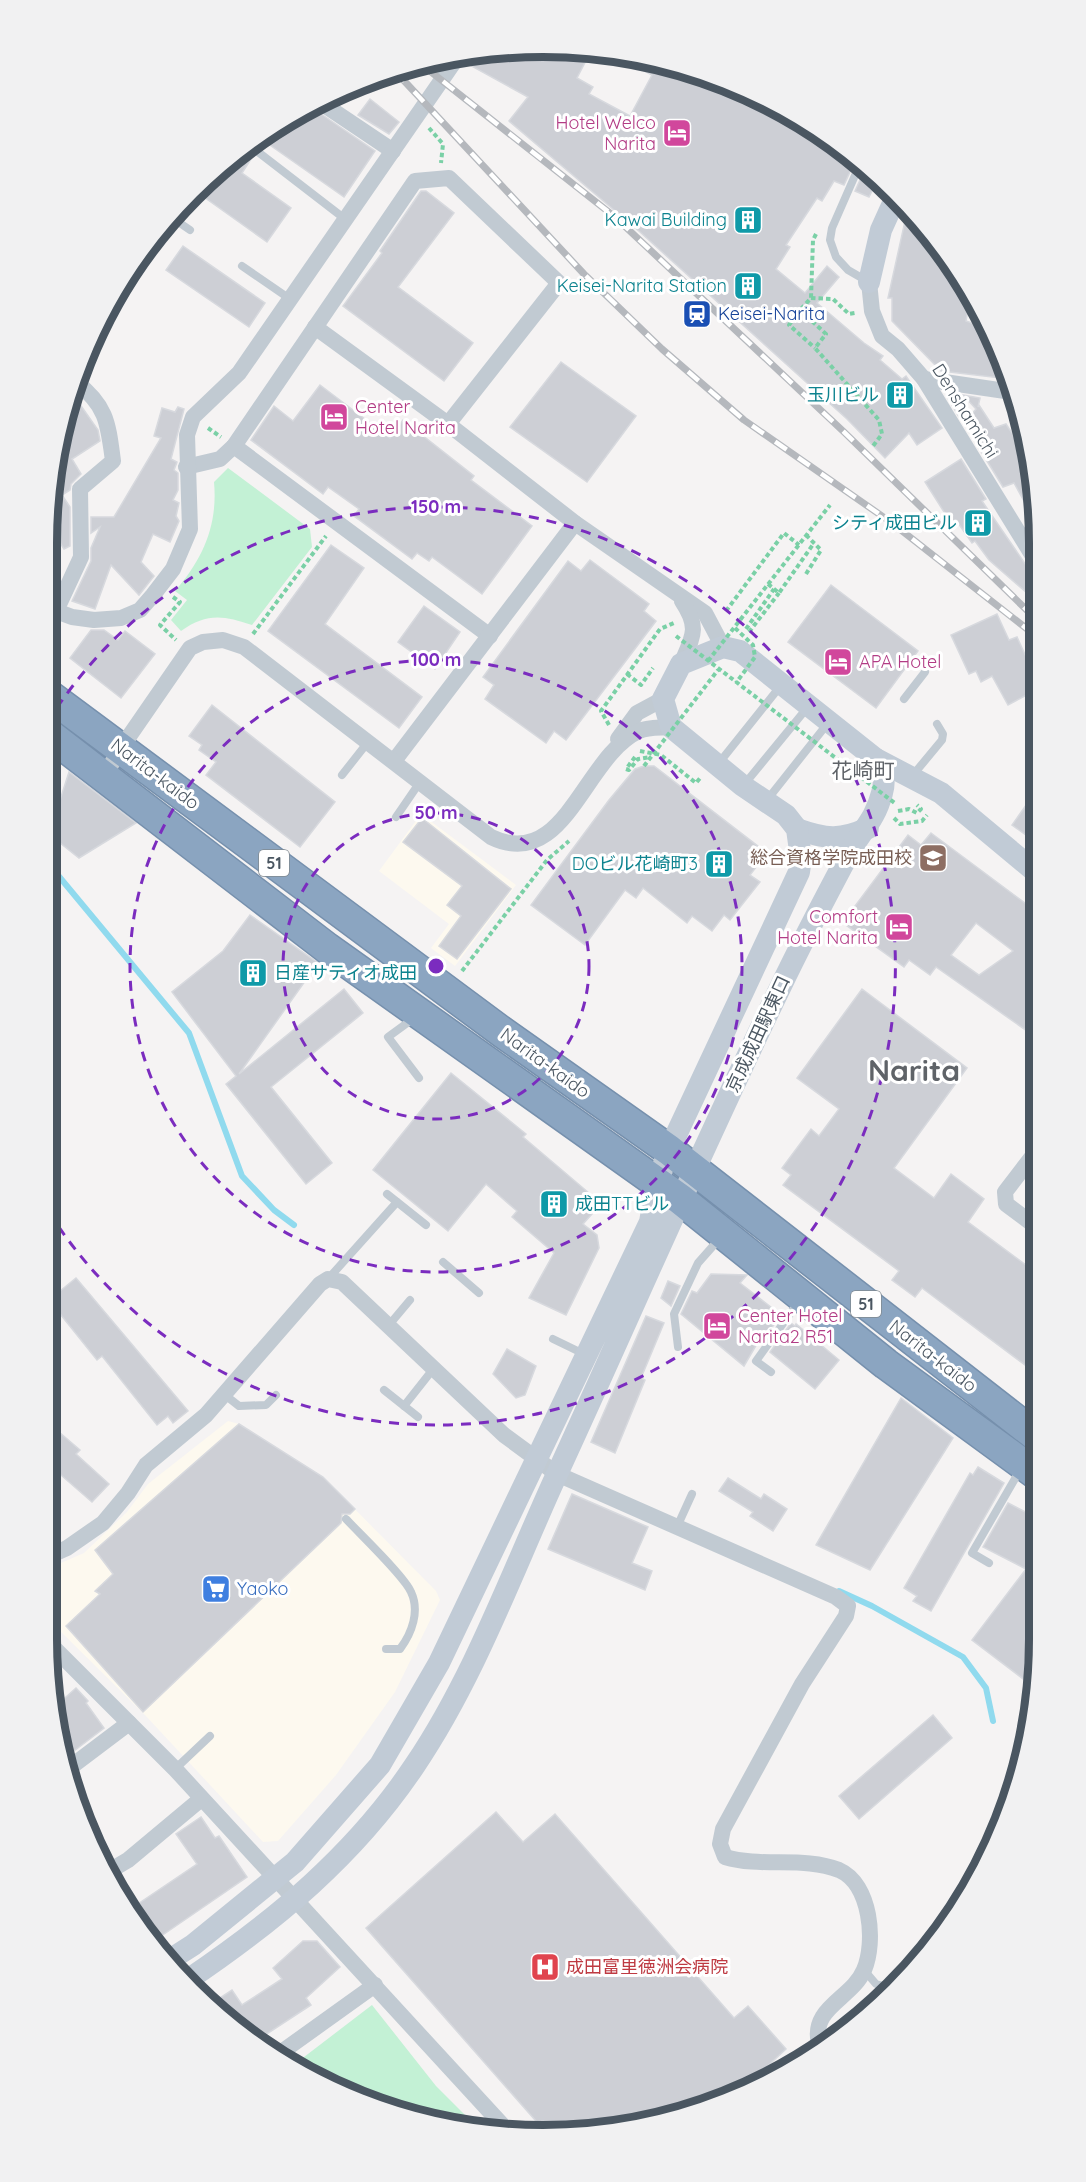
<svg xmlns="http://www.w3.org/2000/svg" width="1086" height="2182" viewBox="0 0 1086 2182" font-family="Quicksand,'Noto Sans JP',sans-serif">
<rect width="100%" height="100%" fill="#f5f3f3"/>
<!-- commercial -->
<g fill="#fdf9ef">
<polygon points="421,814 516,885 455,966 431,948 449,924 379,871"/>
<polygon points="228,1421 239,1424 323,1477 436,1591 440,1600 395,1692 336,1775 278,1841 263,1842 145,1715 47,1618 47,1569 84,1553 127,1512 148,1484"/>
</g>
<!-- green -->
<g fill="#c3f1d5">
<path d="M228,468L310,529L312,547L252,625C223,615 206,613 181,631L171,620L187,600L175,591C203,559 218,525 214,482Z"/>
<polygon points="47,1159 59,1183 51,1226 47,1233"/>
<polygon points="372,2005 436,2086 477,2127 446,2126 291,2067"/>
</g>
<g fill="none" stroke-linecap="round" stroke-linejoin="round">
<!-- stream -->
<g stroke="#90daee" stroke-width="6">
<polyline points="47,862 189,1033 242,1176 274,1210 294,1225"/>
<polyline points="839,1591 872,1606 963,1657 986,1688 993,1721"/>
</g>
</g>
<!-- building -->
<g fill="#cdcfd5" stroke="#d7d9de" stroke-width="1.5" fill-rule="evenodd">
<polygon points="543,46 591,51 577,78 593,87 589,94 630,116 652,75 620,58 622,54 640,56 733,84 846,149 856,159 844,185 834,181 822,201 817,198 786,245 790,247 776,269 805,293 827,266 839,277 817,303 864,343 883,356 880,360 902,379 906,376 942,428 917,445 909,433 885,458 847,419 640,232 509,121 528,97 466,63 469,54"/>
<polygon points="370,99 399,122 389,134 358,115"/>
<polygon points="311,107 375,151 344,197 264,141 261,146 254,141 267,130"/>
<polygon points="244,149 253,156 242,173 291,208 267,242 194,190"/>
<polygon points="865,169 877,181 869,197 855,191"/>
<polygon points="421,191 426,191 454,213 398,287 473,343 444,381 343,306 382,253 380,251"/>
<polygon points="905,221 928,232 937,241 970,299 966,321 987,328 1002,353 1009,379 941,371 892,321 892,298 888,298"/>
<polygon points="183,246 265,303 249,327 166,270"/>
<polygon points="561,362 636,416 587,482 510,427"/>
<polygon points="320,385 390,438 403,420 474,476 471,480 532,526 482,594 432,557 429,561 417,553 412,559 354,516 359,509 328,487 323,494 251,440 274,406 293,421"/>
<polygon points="72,393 98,430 100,441 72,459 81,474 71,484 70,490 62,495 70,507 70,546 64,549 48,524 56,446"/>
<polygon points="963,395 980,398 978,407 979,405 994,428 1006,424 1022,448 1019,450 1035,478 1035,521 1014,483 1003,487 979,448 982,446 965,422 976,409"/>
<polygon points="948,398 968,411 959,417"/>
<polygon points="178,407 184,409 171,459 177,462 174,470 178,473 178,490 173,500 179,503 176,516 179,521 170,542 153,534 141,562 154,576 139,595 111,565 95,609 72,601 91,561 91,548 100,527 91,533 91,517 114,517 161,438 154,436 162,408 175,412"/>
<polygon points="961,459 986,499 982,501 1028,568 1034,599 989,560 975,541 972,543 956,520 951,523 925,482"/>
<polygon points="331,545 364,568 325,624 422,697 399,728 268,631"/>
<polygon points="590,560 649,604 644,611 656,621 566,740 554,731 546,743 485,699 494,685 483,677 568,561 581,571"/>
<polygon points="831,585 918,651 876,708 788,642"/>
<polygon points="424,606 460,632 435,669 398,642"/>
<polygon points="997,614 1009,640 1017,637 1028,661 1036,657 1036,690 1008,705 992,676 981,682 976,671 969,674 951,635"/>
<polygon points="91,630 104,630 118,640 125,631 155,654 121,698 70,658"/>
<polygon points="212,705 335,802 300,847 206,775 216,762 199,750 202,745 189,736"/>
<polygon points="644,766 654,766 767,853 750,875 760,882 730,920 724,915 712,931 692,916 687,923 643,888 636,898 625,890 585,945 531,905 609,800 635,769"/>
<polygon points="69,772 136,823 79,858 49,834"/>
<polygon points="1036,791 1036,819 1037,843 1012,825"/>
<polygon points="422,818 511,889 457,959 439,946 461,916 447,905 462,886 403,842"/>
<path d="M931,833L1037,912V1038L936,967L930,975L909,960L904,967L846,925L853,917L849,914L908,835L921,845ZM976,923L1013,951L979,975L951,955Z"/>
<polygon points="250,915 318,963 239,1074 344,989 363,1013 271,1087 332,1163 306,1184 226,1084 236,1076 172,992 223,951"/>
<polygon points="862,989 967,1068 894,1168 934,1198 951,1174 984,1199 968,1222 1038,1274 1038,1355 1029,1368 922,1288 915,1297 892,1280 899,1271 783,1185 791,1175 782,1168 811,1129 819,1136 839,1109 797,1078"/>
<polygon points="451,1073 526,1134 523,1137 589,1193 586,1197 591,1206 588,1210 592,1214 583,1224 597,1235 599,1248 566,1315 529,1298 554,1253 512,1217 517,1211 486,1184 448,1231 373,1170"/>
<polygon points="711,1274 747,1275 740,1283 781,1315 760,1344 758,1342 744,1366 681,1314 692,1291 697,1293"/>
<polygon points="76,1278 188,1411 173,1423 168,1416 157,1425 102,1356 97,1360 49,1300"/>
<polygon points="668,1281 680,1286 671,1306 661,1298"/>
<polygon points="646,1316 664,1323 641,1378 645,1380 615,1453 591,1442"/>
<polygon points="791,1323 795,1326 796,1324 839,1360 815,1389 770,1352"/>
<polygon points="507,1349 536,1366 525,1395 516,1398 493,1374"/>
<polygon points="901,1398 953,1438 870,1570 816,1545"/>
<polygon points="239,1424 323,1477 355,1509 350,1514 342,1514 341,1523 143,1712 66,1626 100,1594 95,1591 113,1574 95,1550"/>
<polygon points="59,1432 80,1450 76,1454 109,1484 92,1502 46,1462 46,1446"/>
<polygon points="978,1467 1004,1483 931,1611 913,1601 917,1596 904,1588 970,1473 973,1475"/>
<polygon points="728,1478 761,1499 764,1494 787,1509 773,1531 750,1516 753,1512 719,1491"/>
<polygon points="572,1494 648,1527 632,1563 652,1571 645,1590 548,1549"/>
<polygon points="1008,1503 1039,1519 1040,1639 1035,1688 972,1640 1026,1569 983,1547"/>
<polygon points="76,1688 88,1701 86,1703 104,1728 66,1757 57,1705"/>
<polygon points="933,1715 952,1738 859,1819 839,1796"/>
<polygon points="496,1812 523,1842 555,1814 734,2018 748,2006 786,2049 760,2073 767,2081 607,2131 543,2129 366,1928"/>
<polygon points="201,1817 215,1838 219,1836 247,1877 151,1943 132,1908 197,1864 176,1834"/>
<polygon points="303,1941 317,1941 340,1967 306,1998 311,2005 256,2041 209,2005 232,1990 242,2005 282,1979 273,1968"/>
</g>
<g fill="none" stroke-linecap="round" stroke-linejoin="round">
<!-- highway casing -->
<g stroke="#7690ad" stroke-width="33">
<g id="highway">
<polyline points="47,694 502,1032 669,1150 1039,1438"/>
<polyline points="47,733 327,948 680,1199 886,1364 1039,1476"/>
</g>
</g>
<!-- path -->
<g stroke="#7ad0a6" stroke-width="4" stroke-dasharray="4.5 3" stroke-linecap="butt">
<polyline points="429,128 443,144 441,163"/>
<polyline points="816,234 813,240 811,298 800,310 826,334 815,348 879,420 882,434 873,446"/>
<polyline points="811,298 833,299 849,314 855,313"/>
<polyline points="800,310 789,325 815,348"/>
<polyline points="208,428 221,437"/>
<polyline points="806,535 821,550 806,574"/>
<polyline points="768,584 779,593 814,543"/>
<polyline points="173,597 180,602 160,625 176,640"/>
<polyline points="726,611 784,533 799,545"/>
<polyline points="746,629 774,589"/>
<polyline points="749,632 779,593"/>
<polyline points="253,634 326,536"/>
<polyline points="627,674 641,685 653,668"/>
<polyline points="609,725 601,711 660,629 676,622"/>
<polyline points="640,751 661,755 696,783 701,777"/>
<polyline points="635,757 626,769 629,770 638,759 651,757"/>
<polyline points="898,811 909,809 917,813 921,809 917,805"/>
<polyline points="894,818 900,824 922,821 927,815"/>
<polyline points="462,971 547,860 569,841"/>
</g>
<!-- lane -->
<g stroke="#c1cad2" stroke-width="8">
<polyline points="249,145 345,219"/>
<polyline points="860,164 832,228 830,240 836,257 848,270 867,281"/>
<polyline points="171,217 190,230"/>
<polyline points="242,266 290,299"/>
<polyline points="133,275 173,219"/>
<polyline points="904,699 925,672"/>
<polyline points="719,763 782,684"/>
<polyline points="342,775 368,742"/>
<polyline points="913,775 942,740 943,734 937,724"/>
<polyline points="743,786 807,708"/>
<polyline points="767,800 828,723"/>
<polyline points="396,817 420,782"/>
<polyline points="414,1018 388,1037 419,1078"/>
<polyline points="387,1194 426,1225"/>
<polyline points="443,1262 479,1293"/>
<polyline points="328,1279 397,1202"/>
<polyline points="389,1325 410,1300"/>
<polyline points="553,1339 586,1355"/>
<polyline points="678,1347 674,1314 698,1263 721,1237"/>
<polyline points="771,1372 756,1361 800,1300"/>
<polyline points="384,1390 418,1417"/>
<polyline points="225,1395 239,1406 266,1405 276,1395"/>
<polyline points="404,1406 434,1368"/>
<path d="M346,1519C360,1534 405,1577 411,1592C420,1611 412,1633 400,1649H386"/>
<polyline points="677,1527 692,1494"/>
<polyline points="989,1563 972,1553 1020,1470"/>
<polyline points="175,1769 210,1736"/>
<polyline points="864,1970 876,1984 895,1989"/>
</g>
<!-- street -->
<g stroke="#c1cad2" stroke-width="16">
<polyline points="320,102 393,151"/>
<polyline points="869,282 872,311 882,336 898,349 924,379 1036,561"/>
<polyline points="315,327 448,424 575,523 705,613 723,647"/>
<polyline points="924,379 1012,392"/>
<polyline points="448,424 559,283 449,178 415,181 234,446 490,636"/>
<polyline points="186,467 220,459 234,446"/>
<path d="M56,611L81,557L80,489L113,461C108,423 107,406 76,382"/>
<polyline points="47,612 56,611 72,617 94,620 121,618 140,610 153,595 173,569 190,529 187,435 193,417 239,373 459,55"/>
<path d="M681,664C693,636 700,628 682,601"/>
<polyline points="618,739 637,713 663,699"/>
<polyline points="394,761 575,523"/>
<path d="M103,778L121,748L190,648L203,642L223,640L244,647L491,837C565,873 584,756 639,731C647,727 661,728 671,727"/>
<polyline points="1038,1149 1005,1192 1006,1204 1038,1228"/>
<path d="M47,1557L67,1548L103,1523L128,1493L146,1465L206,1415L320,1284L328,1279L342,1282L504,1435L557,1474L836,1597L848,1606L846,1616L802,1684L723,1829L720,1844L725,1857C762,1868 804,1856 839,1870C871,1884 876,1942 864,1970C852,1999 810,2007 819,2044"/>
<polyline points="47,1641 175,1769 505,2128"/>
<polyline points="68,1769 129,1723"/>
<polyline points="111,1870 128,1860 201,1799"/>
<polyline points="276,2056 375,1985"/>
</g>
<!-- secondary -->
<g stroke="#c1cbd6" stroke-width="22">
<polyline points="869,282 881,230 895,199"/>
<polyline points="876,759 941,793 1037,873"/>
<path d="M797,829C825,839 841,841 868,828"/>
<path d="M168,1961L193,1945L295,1862L380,1765L439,1663L650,1222L657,1183L669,1150L799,872L801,858L797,829L786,815L743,786L671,727L663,699L681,664L723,647L740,651L876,759C883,770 886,780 882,793C875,821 860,832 848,855C824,900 801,944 779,990C701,1150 631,1313 557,1474C512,1572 475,1676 415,1765C355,1855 275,1921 186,1981"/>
</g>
<!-- highway -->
<use href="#highway" stroke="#8ba5c1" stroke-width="30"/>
<!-- rail casing -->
<g stroke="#b5b8bd" stroke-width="7">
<g id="rail">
<polyline points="421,64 615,217 844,432 1036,619"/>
<polyline points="395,71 584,274 662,349 744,420 892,523 1036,636"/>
</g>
</g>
<!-- rail -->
<use href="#rail" stroke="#fff" stroke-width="4.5" stroke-dasharray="14" stroke-linecap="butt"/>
<!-- path-bridge -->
<g stroke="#7ad0a6" stroke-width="4" stroke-dasharray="4.5 3" stroke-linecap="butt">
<polyline points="735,628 753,645 755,657 736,683"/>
<polyline points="676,636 896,804"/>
<polyline points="708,661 830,505"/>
<polyline points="644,766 718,670"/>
</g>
</g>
<!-- distance rings -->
<g fill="none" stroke="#7b2cbf" stroke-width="3" stroke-dasharray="10 8">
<circle cx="436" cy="966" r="153"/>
<circle cx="436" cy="966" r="306"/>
<path d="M47 723A459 459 0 1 1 47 1209"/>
</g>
<!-- icons -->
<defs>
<g id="hotel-square" transform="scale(1.5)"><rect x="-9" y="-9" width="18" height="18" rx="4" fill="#d1479c" stroke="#fff"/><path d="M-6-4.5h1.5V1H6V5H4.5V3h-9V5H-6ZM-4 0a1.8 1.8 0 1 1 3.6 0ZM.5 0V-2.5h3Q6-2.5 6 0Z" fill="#fff"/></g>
<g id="building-square" transform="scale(1.5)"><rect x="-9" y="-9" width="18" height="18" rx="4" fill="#0f9aa8" stroke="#fff"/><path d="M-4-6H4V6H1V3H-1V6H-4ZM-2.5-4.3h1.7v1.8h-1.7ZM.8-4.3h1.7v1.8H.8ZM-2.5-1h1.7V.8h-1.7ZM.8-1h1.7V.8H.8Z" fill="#fff"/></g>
<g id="station-square" transform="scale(1.5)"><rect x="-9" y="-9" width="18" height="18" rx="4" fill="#1a4fb4" stroke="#fff"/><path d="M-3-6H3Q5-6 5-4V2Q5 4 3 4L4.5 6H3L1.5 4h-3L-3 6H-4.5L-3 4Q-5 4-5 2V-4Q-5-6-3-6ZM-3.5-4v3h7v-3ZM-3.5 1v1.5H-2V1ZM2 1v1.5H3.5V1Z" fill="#fff"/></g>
<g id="university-square" transform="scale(1.5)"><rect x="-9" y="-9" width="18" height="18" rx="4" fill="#8d6e63" stroke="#fff"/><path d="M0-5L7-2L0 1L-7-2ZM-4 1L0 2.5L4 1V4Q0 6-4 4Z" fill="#fff"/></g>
<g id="supermarket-square" transform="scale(1.5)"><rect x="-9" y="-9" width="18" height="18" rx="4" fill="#3f7fe0" stroke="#fff"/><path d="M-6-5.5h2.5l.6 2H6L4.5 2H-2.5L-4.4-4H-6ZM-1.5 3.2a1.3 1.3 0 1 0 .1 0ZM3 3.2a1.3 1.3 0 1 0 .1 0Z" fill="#fff"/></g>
<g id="hospital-square" transform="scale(1.5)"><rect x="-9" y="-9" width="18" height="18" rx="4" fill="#e0444e" stroke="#fff"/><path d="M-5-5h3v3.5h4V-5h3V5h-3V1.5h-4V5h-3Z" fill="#fff"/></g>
</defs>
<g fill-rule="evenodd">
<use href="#hotel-square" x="677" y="133"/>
<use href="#building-square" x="748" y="220"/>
<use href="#building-square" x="748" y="286"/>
<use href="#station-square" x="697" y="314"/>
<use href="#building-square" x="900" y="395"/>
<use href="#hotel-square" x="334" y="417"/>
<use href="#building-square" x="978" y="523"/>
<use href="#hotel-square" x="838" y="662"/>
<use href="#university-square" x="933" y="858"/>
<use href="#building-square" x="719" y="864"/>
<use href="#hotel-square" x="899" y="927"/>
<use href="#building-square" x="253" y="973"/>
<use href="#building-square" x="554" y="1204"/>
<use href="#hotel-square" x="717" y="1326"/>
<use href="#supermarket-square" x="216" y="1589"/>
<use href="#hospital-square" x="545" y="1967"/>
</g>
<g text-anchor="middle" stroke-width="6" stroke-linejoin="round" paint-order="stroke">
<!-- shield labels -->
<g fill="#fff" stroke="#808990" stroke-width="1.5">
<rect x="259" y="850" width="30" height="26" rx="4.5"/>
<rect x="851" y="1291" width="30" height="26" rx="4.5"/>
</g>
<g font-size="16" font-weight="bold" fill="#4a5661">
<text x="274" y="869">51</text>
<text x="866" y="1310">51</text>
</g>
<!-- hotel labels -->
<g font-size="18" fill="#b23c85" stroke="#fff" text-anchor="start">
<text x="656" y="129" text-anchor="end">Hotel Welco<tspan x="656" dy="21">Narita</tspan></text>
<text x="355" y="413">Center<tspan x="355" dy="21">Hotel Narita</tspan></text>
<text x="859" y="668">APA Hotel</text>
<text x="878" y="923" text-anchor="end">Comfort<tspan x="878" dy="21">Hotel Narita</tspan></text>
<text x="738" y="1322">Center Hotel<tspan x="738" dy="21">Narita2 R51</tspan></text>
</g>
<!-- culture labels -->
<g font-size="18" fill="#0d838f" stroke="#fff" text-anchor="end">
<text x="727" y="226">Kawai Building</text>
<text x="727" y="292">Keisei-Narita Station</text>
<text x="879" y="401">玉川ビル</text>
<text x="957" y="529">シティ成田ビル</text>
<text x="698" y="870">DOビル花崎町3</text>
<text x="274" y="979" text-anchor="start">日産サティオ成田</text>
<text x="575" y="1210" text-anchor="start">成田TTビル</text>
</g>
<!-- transit labels -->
<g font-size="18" fill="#164399" stroke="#fff" text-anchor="start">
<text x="718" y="320">Keisei-Narita</text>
</g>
<!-- street labels -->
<g font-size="18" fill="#4a5661" stroke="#fff">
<text transform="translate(965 411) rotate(58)" y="6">Denshamichi</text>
<text transform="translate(155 774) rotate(37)" y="6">Narita-kaido</text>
<text transform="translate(758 1034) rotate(-65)" y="6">京成成田駅東口</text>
<text transform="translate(545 1063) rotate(36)" y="6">Narita-kaido</text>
<text transform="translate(933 1356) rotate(38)" y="6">Narita-kaido</text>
</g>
<!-- education labels -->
<g font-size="18" fill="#785e54" stroke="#fff" text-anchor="end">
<text x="912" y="864">総合資格学院成田校</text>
</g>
<!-- shop labels -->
<g font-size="18" fill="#366cbe" stroke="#fff" text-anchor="start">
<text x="237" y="1595">Yaoko</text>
</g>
<!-- health labels -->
<g font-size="18" fill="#be3a42" stroke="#fff" text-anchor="start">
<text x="566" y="1973">成田富里徳洲会病院</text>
</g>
<!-- quarter labels -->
<g font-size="21" fill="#5f6368" stroke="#fff">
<text x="863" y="778">花崎町</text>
</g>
<!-- town labels -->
<g font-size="30" font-weight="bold" fill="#5f6368" stroke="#fff">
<text x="914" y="1081">Narita</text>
</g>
</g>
<!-- crop -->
<path d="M0 0H1086V2182H0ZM543 57H543A486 486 0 0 1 1029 543V1639A486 486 0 0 1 543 2125H543A486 486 0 0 1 57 1639V543A486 486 0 0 1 543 57Z" fill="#f1f1f2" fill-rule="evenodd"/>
<path fill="none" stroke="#4a5661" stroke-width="8" d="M543 57H543A486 486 0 0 1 1029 543V1639A486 486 0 0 1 543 2125H543A486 486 0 0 1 57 1639V543A486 486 0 0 1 543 57Z"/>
<circle cx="436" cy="966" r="9" fill="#7b2cbf" stroke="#fff" stroke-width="3"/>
<g font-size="18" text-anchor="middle" font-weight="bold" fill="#7b2cbf" stroke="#fff" stroke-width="6" stroke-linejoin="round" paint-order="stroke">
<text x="436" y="513">150 m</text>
<text x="436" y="666">100 m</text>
<text x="436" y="819">50 m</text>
</g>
</svg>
